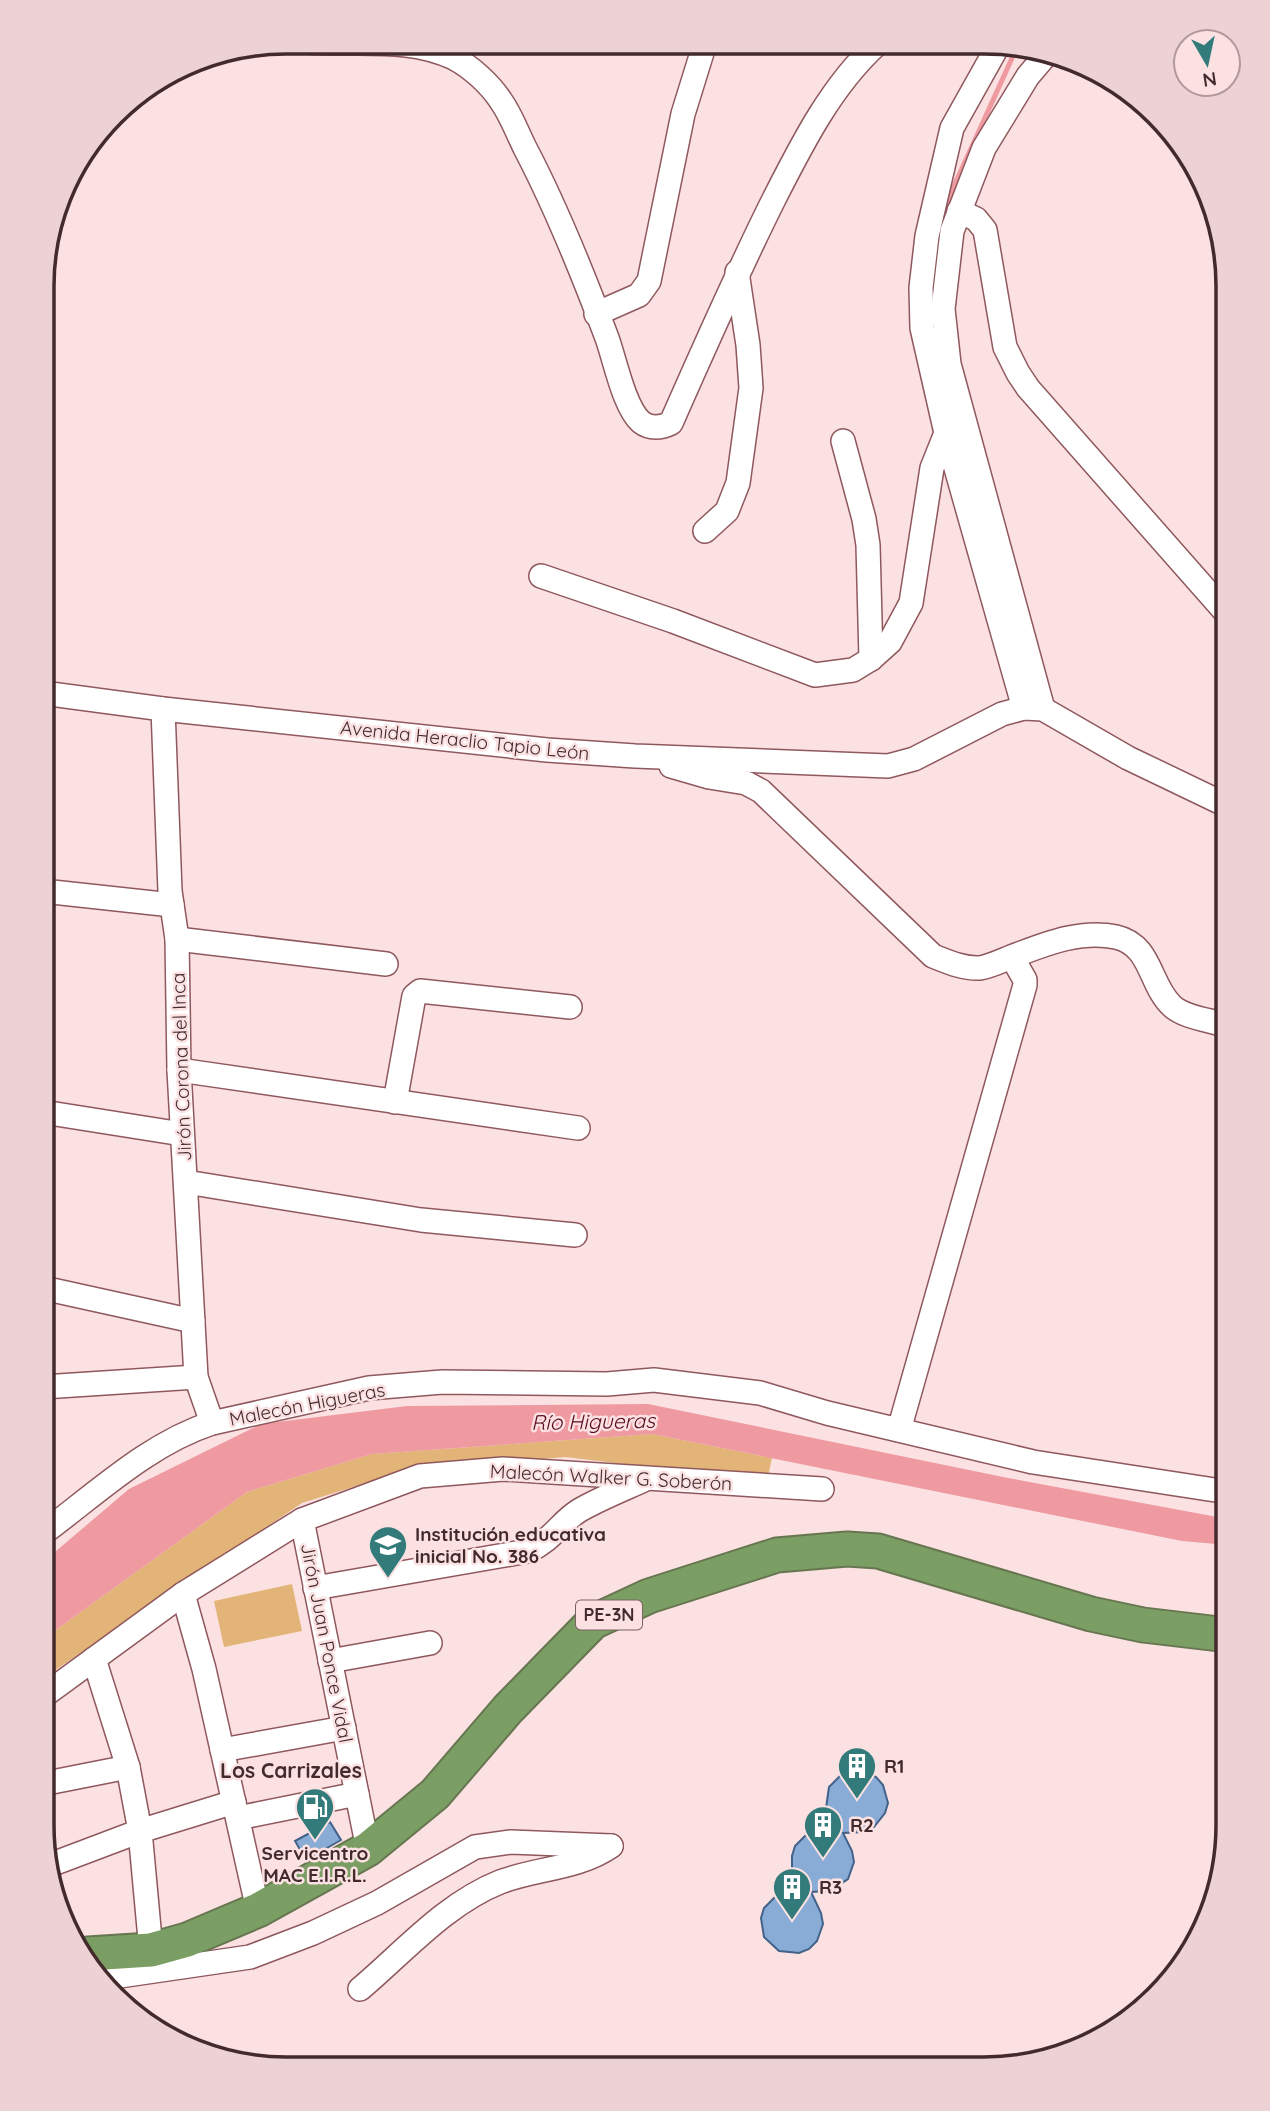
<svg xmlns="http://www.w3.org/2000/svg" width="1270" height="2111" viewBox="0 0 1270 2111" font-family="Quicksand,sans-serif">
<rect width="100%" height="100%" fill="#fbe1e2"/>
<!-- green -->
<g fill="#e2b477">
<polygon points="652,1434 772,1458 767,1481 565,1457 404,1471 302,1503 42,1679 42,1640 247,1492 372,1454"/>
<polygon points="292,1584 302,1631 224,1647 214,1601"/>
</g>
<!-- water -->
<polygon fill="#ef99a1" points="648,1404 1008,1478 1228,1519 1228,1545 1182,1541 652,1434 372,1454 247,1492 42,1640 42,1563 129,1489 261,1424 407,1406"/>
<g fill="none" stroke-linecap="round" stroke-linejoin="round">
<!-- stream -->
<g stroke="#ef99a1" stroke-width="5">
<polyline points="944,208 1018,45"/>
<polyline points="935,283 935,258"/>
</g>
</g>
<!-- building -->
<g fill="#89acd6" stroke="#426289" stroke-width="2">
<polygon points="852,1771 866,1772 876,1777 883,1785 888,1803 885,1813 874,1827 864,1832 843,1833 852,1851 854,1862 848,1879 830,1891 811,1892 821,1913 823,1924 817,1941 809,1949 799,1953 779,1951 764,1937 761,1918 764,1908 777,1895 800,1888 792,1867 792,1856 795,1846 808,1833 832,1826 826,1808 829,1787 842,1774"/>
<polygon points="330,1822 341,1840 306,1860 295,1841"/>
</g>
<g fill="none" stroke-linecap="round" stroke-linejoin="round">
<!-- minor casing -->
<g stroke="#8f585d" stroke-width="26">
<g id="minor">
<path d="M307,42C356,46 408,36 454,58C471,67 490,84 501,101C511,115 517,132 525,148C557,209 583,274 607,338C615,360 624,407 641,422C650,429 661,428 671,423C704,348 737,273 774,199C802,144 831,86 877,44"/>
<polyline points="999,44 952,128 927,236 921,288 922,328 946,433 1024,708"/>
<polyline points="959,211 976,219 985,230 1005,347 1018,373 1028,388 1228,615"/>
<polyline points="596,314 639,295 649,281 683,114 705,43"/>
<polyline points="843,441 864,519 868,545 871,659"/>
<polyline points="705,531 727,511 738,483 751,388 748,345 737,272"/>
<polyline points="541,576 673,621 815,675 853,670 871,659 890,642 911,603 932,468 946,433"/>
<polyline points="43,693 163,709 547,750 635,756 888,766 914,759 1002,714 1024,708 1043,709 1128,758 1228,806"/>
<polyline points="163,709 170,891 177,939 179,1070 196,1377 212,1423"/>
<polyline points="1043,709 949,364 943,309 952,231 984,148 1028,76 1045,56"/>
<path d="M671,766L709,777L746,783L761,791L933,956C948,962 964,969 980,968C991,966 1001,961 1011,957C1043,945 1080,929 1116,937C1152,945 1149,985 1172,1006C1185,1018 1211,1020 1228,1026"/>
<polyline points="43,891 172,905"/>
<polyline points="177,939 386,964"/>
<polyline points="179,1070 578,1128"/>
<polyline points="395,1102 414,996 420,991 570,1007"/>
<polyline points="43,1112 182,1134"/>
<polyline points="186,1182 421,1220 575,1235"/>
<polyline points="43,1288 193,1321"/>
<polyline points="43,1387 196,1377"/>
<polyline points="899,1430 1025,985 1025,980 1012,957"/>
<polyline points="302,1520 368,1849"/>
<path d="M42,1534C96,1494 148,1444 212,1423L369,1388L442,1382L607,1384L654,1380L760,1393L827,1413L1033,1462L1228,1492"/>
<path d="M315,1588L528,1551C554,1539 560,1522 580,1510C601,1498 624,1489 646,1479"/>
<polyline points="183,1594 204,1669 258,1910"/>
<polyline points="94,1659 128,1767 140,1831 151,1950"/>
<polyline points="330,1661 430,1643"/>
<polyline points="42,1697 183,1594 302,1520 420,1476 503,1469 822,1489"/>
<polyline points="222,1750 344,1728"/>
<polyline points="42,1784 128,1767"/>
<polyline points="238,1818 357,1794"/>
<polyline points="50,1865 140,1831 234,1802"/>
<polyline points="106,1978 250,1957 313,1933 377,1903 475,1847 511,1842 611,1846"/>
<path d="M360,1989C404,1952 445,1904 500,1882C537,1868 578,1869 611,1846"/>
</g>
</g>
<!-- highway casing -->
<g stroke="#677650" stroke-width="37">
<polyline id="highway" points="88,1954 151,1950 187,1940 258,1910 368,1849 435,1794 508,1709 593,1622 649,1596 777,1555 847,1549 878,1551 1091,1614 1143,1625 1228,1635"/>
</g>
<!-- minor -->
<use href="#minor" stroke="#fff" stroke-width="23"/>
<!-- highway -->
<use href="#highway" stroke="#7a9e63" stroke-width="33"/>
</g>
<!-- icons -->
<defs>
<g id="school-pin" transform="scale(2.0125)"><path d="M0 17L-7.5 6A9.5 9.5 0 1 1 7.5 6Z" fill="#327b7a" stroke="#fbe1e2"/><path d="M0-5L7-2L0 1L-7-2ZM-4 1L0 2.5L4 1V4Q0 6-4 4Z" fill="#fff"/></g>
<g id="building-pin" transform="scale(2.0125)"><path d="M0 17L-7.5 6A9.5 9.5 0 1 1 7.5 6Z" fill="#327b7a" stroke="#fbe1e2"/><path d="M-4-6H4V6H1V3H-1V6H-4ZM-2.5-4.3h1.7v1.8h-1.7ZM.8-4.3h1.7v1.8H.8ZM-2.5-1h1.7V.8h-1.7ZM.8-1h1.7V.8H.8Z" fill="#fff"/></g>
<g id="fuel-pin" transform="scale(2.0125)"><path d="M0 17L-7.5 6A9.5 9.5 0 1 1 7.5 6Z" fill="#327b7a" stroke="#fbe1e2"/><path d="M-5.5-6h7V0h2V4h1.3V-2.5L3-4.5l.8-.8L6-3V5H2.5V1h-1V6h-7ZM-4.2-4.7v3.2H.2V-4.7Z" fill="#fff"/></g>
</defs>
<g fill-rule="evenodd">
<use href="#school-pin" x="388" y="1545"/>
<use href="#building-pin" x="857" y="1766"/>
<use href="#fuel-pin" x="315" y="1807"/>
<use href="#building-pin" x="823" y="1825"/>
<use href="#building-pin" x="792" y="1887"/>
</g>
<g text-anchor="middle" stroke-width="5" stroke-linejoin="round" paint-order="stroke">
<!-- shield labels -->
<rect fill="#fbe1e2" stroke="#7a6263" stroke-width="2" x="576" y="1600.5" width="66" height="29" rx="5"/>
<g font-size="18" font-weight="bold" fill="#432b2d">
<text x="609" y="1621">PE-3N</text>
</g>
<!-- street labels -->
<g font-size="19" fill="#432b2d" stroke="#fbe1e2">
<text transform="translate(465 740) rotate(6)" y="7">Avenida Heraclio Tapio León</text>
<text transform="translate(181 1067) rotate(-92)" y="7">Jirón Corona del Inca</text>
<text transform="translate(307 1404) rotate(-11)" y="7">Malecón Higueras</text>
<text transform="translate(611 1477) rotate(3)" y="7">Malecón Walker G. Soberón</text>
<text transform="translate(327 1643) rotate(79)" y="7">Jirón Juan Ponce Vidal</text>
</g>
<!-- poi labels -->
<g font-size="19" font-weight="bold" fill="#432b2d" stroke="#fbe1e2" text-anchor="start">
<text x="415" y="1541">Institución educativa<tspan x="415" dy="22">inicial No. 386</tspan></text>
<text x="884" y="1773">R1</text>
<text x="850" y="1832">R2</text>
<text x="315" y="1860" text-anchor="middle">Servicentro<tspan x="315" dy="22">MAC E.I.R.L.</tspan></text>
<text x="819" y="1894">R3</text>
</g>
<!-- water labels -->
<g font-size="21" font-style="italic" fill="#580b1e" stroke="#fbe1e2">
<text transform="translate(593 1422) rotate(-1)" y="7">Río Higueras</text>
</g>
<!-- neighbourhood labels -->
<g font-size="21" font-weight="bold" fill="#432b2d" stroke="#fbe1e2">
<text x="291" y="1778">Los Carrizales</text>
</g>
</g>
<!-- crop -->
<path d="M0 0H1270V2111H0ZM286 54H984A232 232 0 0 1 1216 286V1825A232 232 0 0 1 984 2057H286A232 232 0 0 1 54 1825V286A232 232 0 0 1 286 54Z" fill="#ecd2d4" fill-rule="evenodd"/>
<path fill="none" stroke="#432b2d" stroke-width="3.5" d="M286 54H984A232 232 0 0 1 1216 286V1825A232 232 0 0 1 984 2057H286A232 232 0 0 1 54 1825V286A232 232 0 0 1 286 54Z"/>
<!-- north arrow -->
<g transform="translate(1207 63) rotate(171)"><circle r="33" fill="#fbe1e2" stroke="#b1989a" stroke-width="2"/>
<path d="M0-5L12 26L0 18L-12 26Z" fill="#327b7a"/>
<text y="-10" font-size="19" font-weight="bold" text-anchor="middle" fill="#432b2d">N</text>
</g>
</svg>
